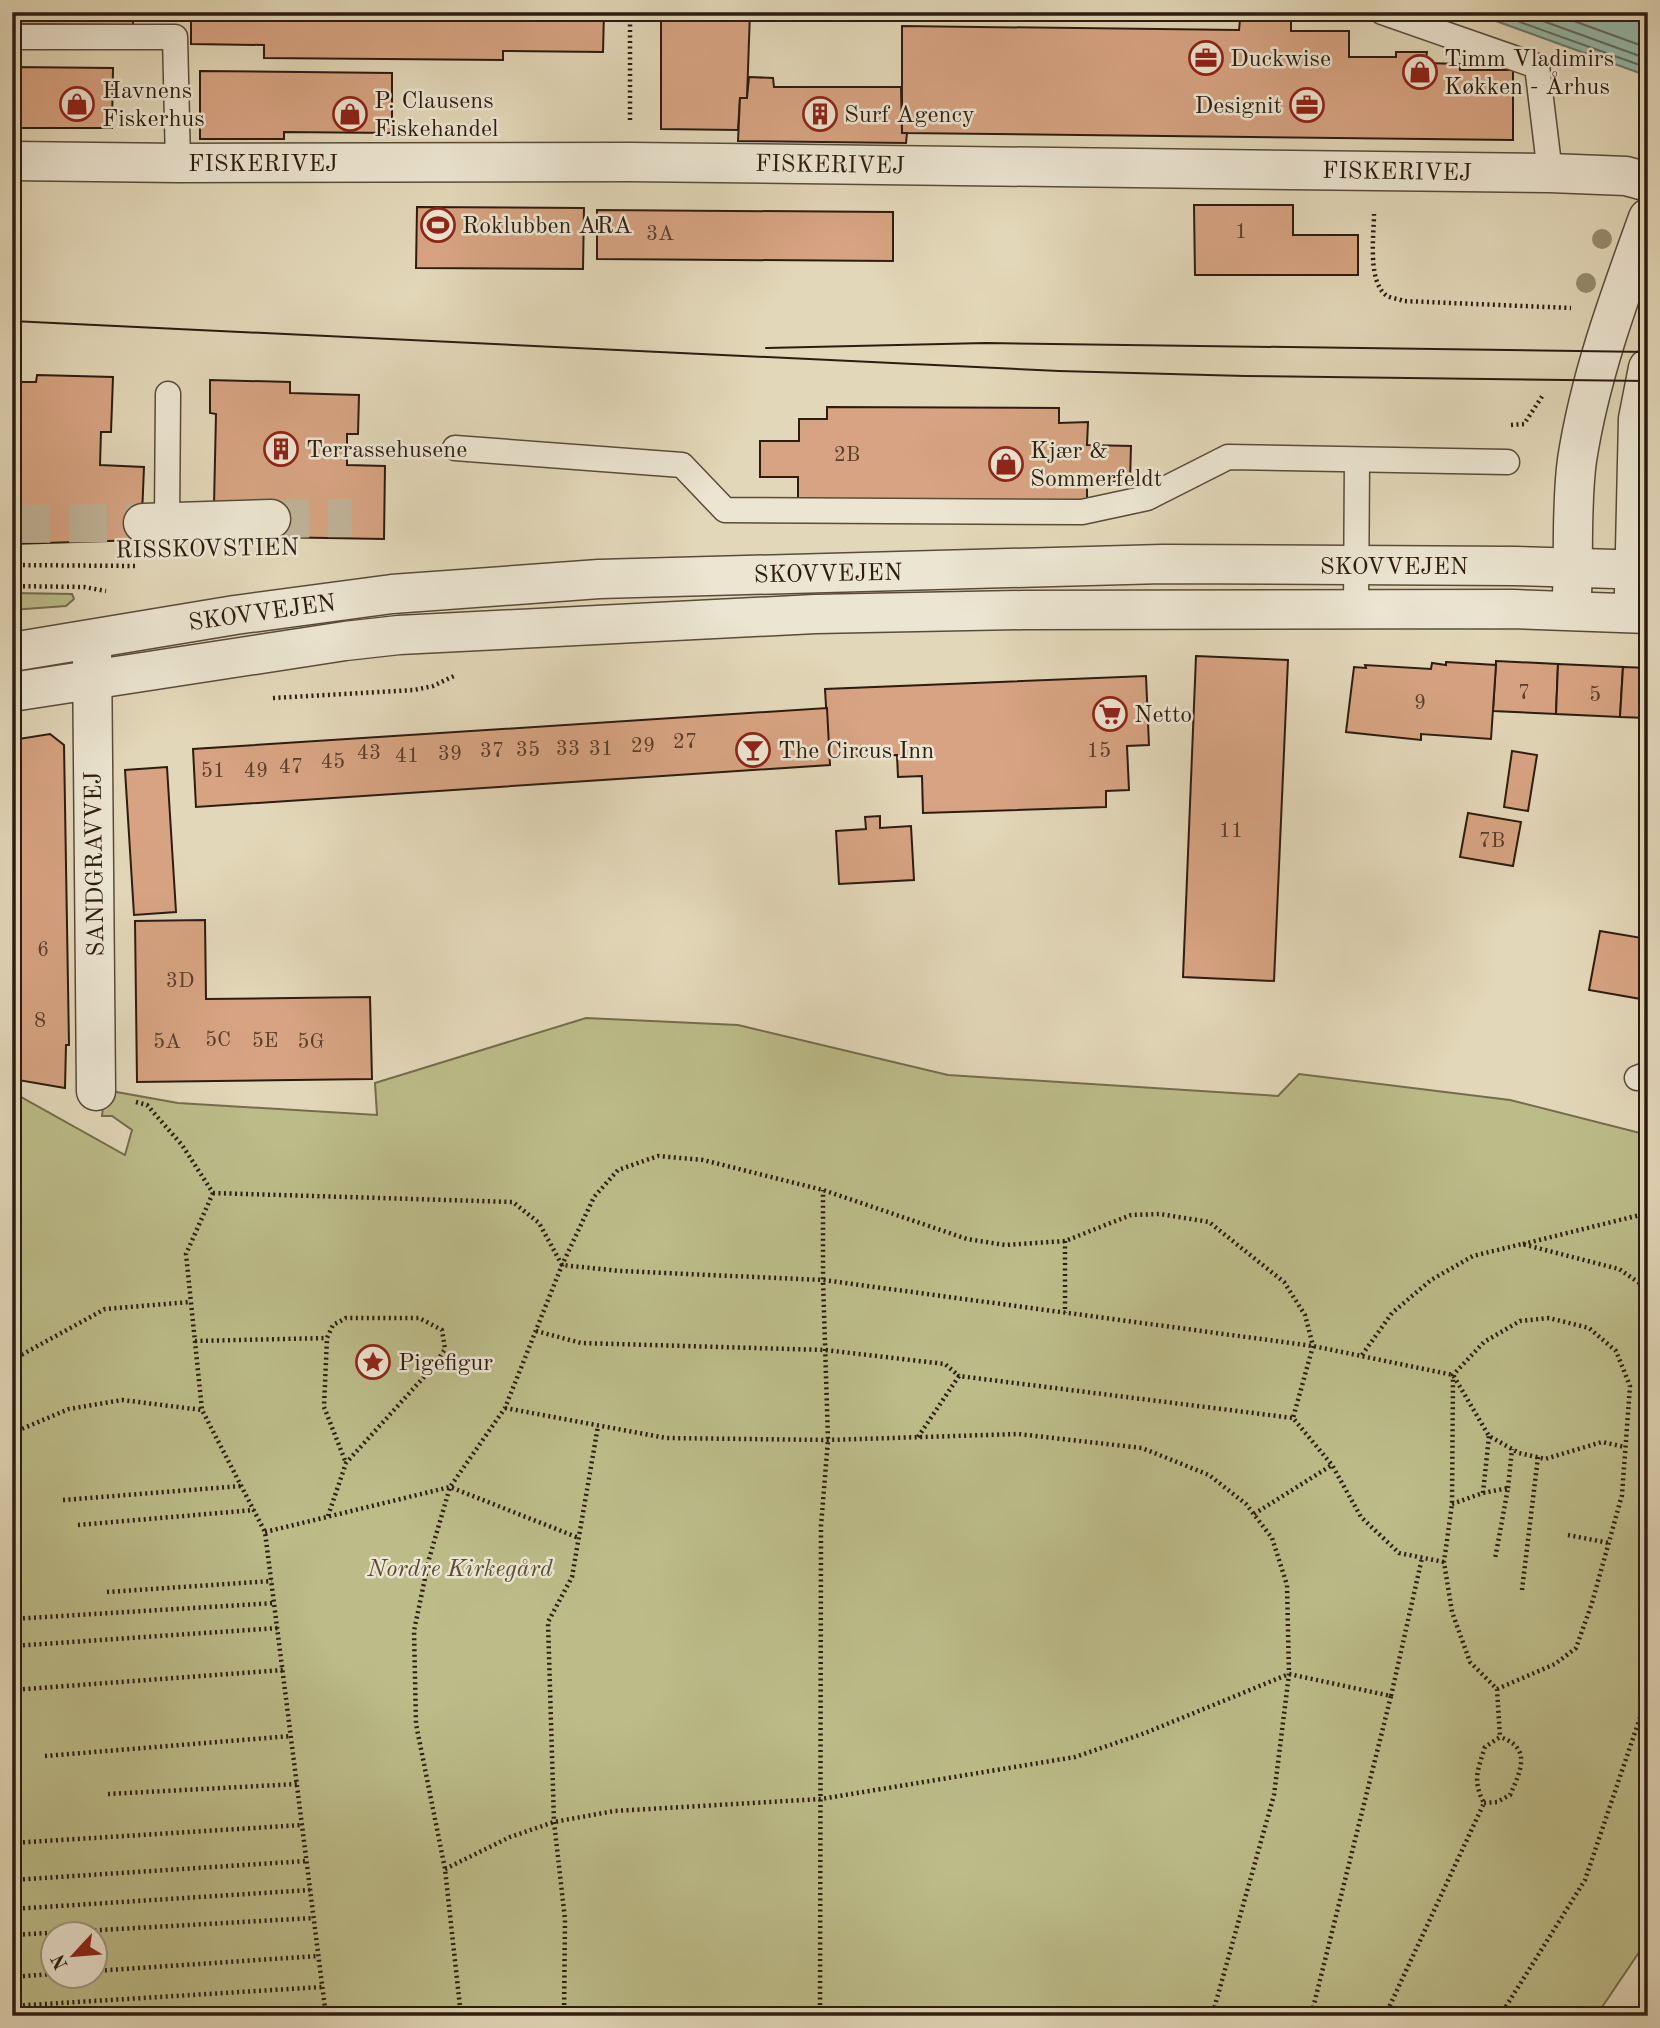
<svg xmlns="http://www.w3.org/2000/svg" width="1660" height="2028" viewBox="0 0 1660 2028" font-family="'Old Standard TT',serif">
<rect width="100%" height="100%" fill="#e2d7b8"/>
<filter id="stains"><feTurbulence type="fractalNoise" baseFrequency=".00286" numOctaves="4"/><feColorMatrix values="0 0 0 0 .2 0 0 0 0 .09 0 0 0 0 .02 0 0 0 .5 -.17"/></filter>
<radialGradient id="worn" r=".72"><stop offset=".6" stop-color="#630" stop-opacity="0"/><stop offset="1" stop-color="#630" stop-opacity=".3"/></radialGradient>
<!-- green -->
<g fill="#bcbc89" stroke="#746c4c" stroke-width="2" fill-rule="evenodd">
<polygon points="12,593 72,594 74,599 66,606 12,610"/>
<path d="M586,1018L738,1025L948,1075L1278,1096L1299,1074L1510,1100L1648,1135V1939L1596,2016H12V1092L125,1155L132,1130L112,1116H102L105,1090L178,1103L377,1115L375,1083ZM52,1934H94V1976H52Z"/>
</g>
<!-- water -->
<polygon fill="#95baac" stroke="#6b7b6e" stroke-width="2" points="1471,12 1648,12 1648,76"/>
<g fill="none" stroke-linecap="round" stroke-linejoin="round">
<!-- shore -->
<g stroke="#616b5e" stroke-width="2">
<polyline points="1492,12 1648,68"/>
<polyline points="1518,12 1648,59"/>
<polyline points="1549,12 1648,48"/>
</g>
</g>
<!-- building -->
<g fill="#d7a382" stroke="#2d1c10" stroke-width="2">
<polygon points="12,12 133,12 133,25 12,24"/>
<polygon points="191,12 604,12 603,52 503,51 503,60 264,58 264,45 191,44"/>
<polygon points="661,12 750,12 747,98 740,98 738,130 661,129"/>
<polygon points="1240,20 1291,21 1291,31 1349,31 1349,57 1396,57 1396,52 1427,52 1425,63 1460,64 1460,70 1513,70 1513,140 902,133 902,26 1239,30"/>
<polygon points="12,67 113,68 112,128 12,128"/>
<polygon points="200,71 392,73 392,133 284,132 284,139 200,139"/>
<polygon points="749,77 773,78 774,87 901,87 902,133 907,133 906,143 738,141 740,98 747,98"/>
<polygon points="1194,205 1293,205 1293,235 1358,235 1358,275 1195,275"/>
<polygon points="417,207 584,208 583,269 416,268"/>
<polygon points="597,210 893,212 893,261 597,259"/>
<polygon points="37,375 113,377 111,432 101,432 100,465 144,467 141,540 12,544 12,382 36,382"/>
<polygon points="210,380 290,382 290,393 359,395 358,434 347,434 347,465 385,466 384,539 270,537 214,505 216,414 210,413"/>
<polygon points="827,407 1059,408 1059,423 1088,422 1087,445 1131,446 1130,481 1087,481 1087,502 798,502 798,477 760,477 760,441 799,441 799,419 827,419"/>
<polygon points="1196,656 1288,660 1274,981 1183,977"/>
<polygon points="1496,661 1558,664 1556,714 1493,711"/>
<polygon points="1446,662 1496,665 1491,739 1421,734 1421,740 1346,732 1354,667 1366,668 1365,665 1431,669 1432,663 1446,665"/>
<polygon points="1558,664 1623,667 1620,717 1556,714"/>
<polygon points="1623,667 1648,668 1648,718 1620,717"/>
<polygon points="1146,676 1149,745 1127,746 1129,790 1106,791 1106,807 923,813 922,776 898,777 897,755 829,757 825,689"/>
<polygon points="827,708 830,765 196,807 193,749"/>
<polygon points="50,734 64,745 69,1045 66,1045 65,1088 12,1079 12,740"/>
<polygon points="1512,751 1537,755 1528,811 1504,807"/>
<polygon points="167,767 176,912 134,915 125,770"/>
<polygon points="1468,813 1521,822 1513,866 1460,857"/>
<polygon points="880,816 880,828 911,826 914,880 839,884 836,831 866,829 865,817"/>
<polygon points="205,920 206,999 370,997 372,1079 137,1082 135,921"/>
<polygon points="1600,931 1648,939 1648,963 1641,999 1589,990"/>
</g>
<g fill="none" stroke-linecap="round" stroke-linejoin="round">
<!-- minor-tunnel -->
<g stroke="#beb296" stroke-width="38" stroke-dasharray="38 19" stroke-linecap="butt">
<polyline points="271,519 352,518"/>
<polyline points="12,524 143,523"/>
</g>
<!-- service casing -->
<g stroke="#5a4b3a" stroke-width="27">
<g id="service">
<polyline points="1382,12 1537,66 1550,173"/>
<polyline points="12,37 175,37 178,163"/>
<polyline points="455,448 682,465 725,510 1082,512 1147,498 1228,457 1507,462"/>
<polyline points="167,522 168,394"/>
<polyline points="1356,609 1357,460"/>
<polyline points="1637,1078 1648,1074"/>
</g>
</g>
<!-- minor casing -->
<g stroke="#5a4b3a" stroke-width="41">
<g id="minor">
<polyline points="12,161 178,163 630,162 1550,173 1626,176 1648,182"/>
<polyline points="143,523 271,519"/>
<polyline points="92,649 96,1091"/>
</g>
</g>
<!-- tertiary casing -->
<g stroke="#5a4b3a" stroke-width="41">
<g id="tertiary">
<polyline points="1634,593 1638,419 1648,368"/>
<path d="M1572,594C1574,550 1571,504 1577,460C1590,376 1619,298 1648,218"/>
<polyline points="12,652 235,615 392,594 599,579 1163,564 1514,566 1648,570"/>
<polyline points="12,692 345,641 399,635 815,614 1023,610 1513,609 1648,614"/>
</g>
</g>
<!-- path -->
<g stroke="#2d1c10" stroke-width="4.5" stroke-dasharray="2 3.5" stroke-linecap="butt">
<polyline points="630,120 630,12"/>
<path d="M1374,214C1374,235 1367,282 1387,296C1391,298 1399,299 1403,301L1571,308"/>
<polyline points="1511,425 1524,424 1543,395"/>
<polyline points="12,565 135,566"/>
<polyline points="12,586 84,587 106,591"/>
<polyline points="273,698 414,690 433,686 454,676"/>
<polyline points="136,1102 147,1105 182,1145 213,1193"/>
<polyline points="213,1193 513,1202 539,1223 562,1265 620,1271 823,1280 1313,1346 1453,1375 1489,1436 1519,1453 1545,1459 1602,1442 1625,1447"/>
<polyline points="213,1193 186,1254 202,1410 265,1532 326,2016"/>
<polyline points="1065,1241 1065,1313"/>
<polyline points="1523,1244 1648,1213"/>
<polyline points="536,1331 581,1343 825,1350 945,1364 959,1376"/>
<polyline points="195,1341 327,1338"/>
<polyline points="1362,1355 1392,1313 1431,1280 1473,1256 1522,1244 1619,1269 1648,1289"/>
<polyline points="12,1360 105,1309 190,1302"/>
<polyline points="505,1408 666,1438 828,1440 1018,1434 1142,1448 1209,1475 1246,1504 1272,1538 1287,1585 1289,1674 1274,1795 1212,2016"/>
<polyline points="12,1433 69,1409 122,1400 202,1410"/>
<polyline points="918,1437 959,1376 1293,1418"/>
<polyline points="1508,1488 1512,1449"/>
<polyline points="1483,1493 1489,1436"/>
<polyline points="63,1500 241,1486"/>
<polyline points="1452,1504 1483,1493 1508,1488 1495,1559"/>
<polyline points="1254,1514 1332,1465"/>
<polyline points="328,1516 346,1463 433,1367 445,1349 442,1330 419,1318 346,1318 333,1325 327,1338 324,1407 346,1463"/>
<polyline points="78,1525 254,1510"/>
<polyline points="265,1532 450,1487 579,1538"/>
<polyline points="1568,1535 1609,1543"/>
<polyline points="1522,1590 1538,1457"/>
<polyline points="107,1592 272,1581"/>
<polyline points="12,1619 275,1603"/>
<polyline points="12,1646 278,1628"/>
<polyline points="12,1690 283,1670"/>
<polyline points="1391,1696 1422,1558"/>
<polyline points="45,1756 291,1736"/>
<polyline points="108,1794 297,1784"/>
<path d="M1484,1803L1497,1802L1510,1795C1520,1772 1533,1748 1500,1737"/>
<polyline points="12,1843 302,1825"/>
<polyline points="445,1869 510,1837 554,1822 614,1811 821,1799 1075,1757 1145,1733 1289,1674 1391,1696 1311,2016"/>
<polyline points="12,1880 306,1861"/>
<polyline points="12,1909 310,1890"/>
<polyline points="12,1935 313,1918"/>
<polyline points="94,1971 318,1956"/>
<polyline points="12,1977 52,1974"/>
<polyline points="12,2006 322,1987"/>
<polyline points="461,2016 445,1869 416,1724 414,1631 429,1559 450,1487 505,1408 562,1265 594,1197 618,1170 658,1156 703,1160 823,1190 967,1239 1005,1245 1065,1241 1131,1215 1160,1214 1209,1222 1284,1282 1305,1315 1313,1346 1293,1418 1332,1465 1361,1517 1399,1553 1444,1562"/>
<polyline points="564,2016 565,1919 554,1822 548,1622 572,1577 598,1426"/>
<polyline points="820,2016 821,1526 828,1440 823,1280 823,1190"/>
<path d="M1385,2016L1484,1803C1472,1781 1478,1769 1485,1747L1500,1737L1497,1689L1470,1662L1452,1612L1444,1562L1452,1504L1453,1375L1484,1342L1520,1321L1549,1318L1589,1328L1616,1351L1630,1386L1622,1495L1592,1603L1576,1648L1555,1664L1497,1689"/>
<polyline points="1500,2016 1585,1880 1648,1694"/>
</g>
<!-- service -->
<use href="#service" stroke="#ece5d1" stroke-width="24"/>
<!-- minor -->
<use href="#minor" stroke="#ece5d1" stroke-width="38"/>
<!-- tertiary -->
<use href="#tertiary" stroke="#ece5d1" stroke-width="38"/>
<!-- tram -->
<g stroke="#2d1c10" stroke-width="2">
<polyline points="12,321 1059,371 1245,376 1648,381"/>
<polyline points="766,348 986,343 1648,352"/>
</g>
</g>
<!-- trees -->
<g fill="#968b6f">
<circle cx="1602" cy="239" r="10"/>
<circle cx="1586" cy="283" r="10"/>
</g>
<!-- icons -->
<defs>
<g id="office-ring" transform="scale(1.75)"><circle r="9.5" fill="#ece5d1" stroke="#8f2418" stroke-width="1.5"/><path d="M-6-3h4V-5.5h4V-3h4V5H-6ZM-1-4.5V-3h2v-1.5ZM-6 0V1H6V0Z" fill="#8f2418"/></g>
<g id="shop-ring" transform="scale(1.75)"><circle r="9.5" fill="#ece5d1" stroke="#8f2418" stroke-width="1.5"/><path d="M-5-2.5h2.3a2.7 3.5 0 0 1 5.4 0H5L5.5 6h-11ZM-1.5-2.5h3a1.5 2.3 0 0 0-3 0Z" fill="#8f2418"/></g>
<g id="building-ring" transform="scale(1.75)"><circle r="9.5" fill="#ece5d1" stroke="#8f2418" stroke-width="1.5"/><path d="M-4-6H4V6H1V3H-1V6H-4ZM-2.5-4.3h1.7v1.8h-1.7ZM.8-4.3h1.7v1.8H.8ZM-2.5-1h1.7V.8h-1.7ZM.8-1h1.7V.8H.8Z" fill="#8f2418"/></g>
<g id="stadium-ring" transform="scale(1.75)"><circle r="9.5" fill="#ece5d1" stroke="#8f2418" stroke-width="1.5"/><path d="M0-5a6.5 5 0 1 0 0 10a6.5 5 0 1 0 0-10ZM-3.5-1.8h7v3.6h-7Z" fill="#8f2418"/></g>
<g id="supermarket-ring" transform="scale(1.75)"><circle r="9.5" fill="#ece5d1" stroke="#8f2418" stroke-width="1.5"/><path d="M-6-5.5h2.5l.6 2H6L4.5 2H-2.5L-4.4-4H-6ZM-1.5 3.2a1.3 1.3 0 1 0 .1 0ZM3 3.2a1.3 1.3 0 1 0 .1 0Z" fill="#8f2418"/></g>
<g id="bar-ring" transform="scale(1.75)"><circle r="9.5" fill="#ece5d1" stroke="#8f2418" stroke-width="1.5"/><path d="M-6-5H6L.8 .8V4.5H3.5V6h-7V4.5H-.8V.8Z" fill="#8f2418"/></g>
<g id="sight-ring" transform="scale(1.75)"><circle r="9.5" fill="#ece5d1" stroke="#8f2418" stroke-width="1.5"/><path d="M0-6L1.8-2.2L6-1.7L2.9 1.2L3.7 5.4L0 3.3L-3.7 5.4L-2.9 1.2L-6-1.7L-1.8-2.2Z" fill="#8f2418"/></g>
</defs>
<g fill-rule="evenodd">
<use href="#office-ring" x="1206" y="58"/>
<use href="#shop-ring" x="1420" y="72"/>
<use href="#shop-ring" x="77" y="104"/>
<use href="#office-ring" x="1307" y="105"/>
<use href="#shop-ring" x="350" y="114"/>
<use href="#building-ring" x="820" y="114"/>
<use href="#stadium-ring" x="438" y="225"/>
<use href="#building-ring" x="281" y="449"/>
<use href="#shop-ring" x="1006" y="464"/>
<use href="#supermarket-ring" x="1110" y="714"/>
<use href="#bar-ring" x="753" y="750"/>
<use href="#sight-ring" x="373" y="1362"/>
</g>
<g text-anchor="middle" stroke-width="5" stroke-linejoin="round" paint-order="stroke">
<!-- number labels -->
<g font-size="21" fill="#583e2c">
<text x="1241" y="238">1</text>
<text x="660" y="240">3A</text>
<text x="847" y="461">2B</text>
<text x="1524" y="699">7</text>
<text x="1595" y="701">5</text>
<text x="1420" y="709">9</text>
<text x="685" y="748">27</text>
<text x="643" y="752">29</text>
<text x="568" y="755">33</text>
<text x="601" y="755">31</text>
<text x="528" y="756">35</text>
<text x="492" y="757">37</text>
<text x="1099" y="757">15</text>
<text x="369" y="759">43</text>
<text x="450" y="760">39</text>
<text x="407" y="762">41</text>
<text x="333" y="768">45</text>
<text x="291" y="773">47</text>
<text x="213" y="777">51</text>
<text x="256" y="777">49</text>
<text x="1231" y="837">11</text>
<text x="1492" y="847">7B</text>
<text x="43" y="956">6</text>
<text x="180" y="987">3D</text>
<text x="40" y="1027">8</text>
<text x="218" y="1046">5C</text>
<text x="265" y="1047">5E</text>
<text x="167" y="1048">5A</text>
<text x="311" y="1048">5G</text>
</g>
<!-- poi labels -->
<g font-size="24" fill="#2d1c10" stroke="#ece5d1" text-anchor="start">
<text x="1230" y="66">Duckwise</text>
<text x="1444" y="66">Timm Vladimirs<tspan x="1444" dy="28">Køkken - Århus</tspan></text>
<text x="102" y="98">Havnens<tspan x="102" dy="28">Fiskerhus</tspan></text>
<text x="374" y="108">P. Clausens<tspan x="374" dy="28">Fiskehandel</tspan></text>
<text x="1282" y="113" text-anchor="end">Designit</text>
<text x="844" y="122">Surf Agency</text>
<text x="462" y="233">Roklubben ARA</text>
<text x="306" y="457">Terrassehusene</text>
<text x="1030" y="458">Kjær &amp;<tspan x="1030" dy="28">Sommerfeldt</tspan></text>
<text x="1134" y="722">Netto</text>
<text x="778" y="758">The Circus Inn</text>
<text x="398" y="1370">Pigefigur</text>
</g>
<!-- street labels -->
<g font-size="24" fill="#2d1c10" stroke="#ece5d1">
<text x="263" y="171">FISKERIVEJ</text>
<text transform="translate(830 164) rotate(1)" y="8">FISKERIVEJ</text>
<text transform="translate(1397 171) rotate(1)" y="8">FISKERIVEJ</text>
<text transform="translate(207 548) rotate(-1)" y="8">RISSKOVSTIEN</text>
<text x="1394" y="574">SKOVVEJEN</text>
<text transform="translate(828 573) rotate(-1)" y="8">SKOVVEJEN</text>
<text transform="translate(262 612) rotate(-8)" y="8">SKOVVEJEN</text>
<text transform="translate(94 864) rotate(-91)" y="8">SANDGRAVVEJ</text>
</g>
<!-- park labels -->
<g font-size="24" font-style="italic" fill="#584c34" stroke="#ece5d1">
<text x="460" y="1576">Nordre Kirkegård</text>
</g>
</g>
<!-- margin -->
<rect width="1660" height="2028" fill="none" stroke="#e2d7b8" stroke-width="42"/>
<rect x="14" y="14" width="1632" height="2000" fill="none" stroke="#2d1c10" stroke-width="3.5"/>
<rect x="21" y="21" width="1618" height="1986" fill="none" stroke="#2d1c10" stroke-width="2"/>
<!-- north arrow -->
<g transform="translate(74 1955) rotate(244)"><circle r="33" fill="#ece5d1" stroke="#a09584" stroke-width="2"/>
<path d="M0-5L12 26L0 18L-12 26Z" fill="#8f2418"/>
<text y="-10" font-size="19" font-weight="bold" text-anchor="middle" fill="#2d1c10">N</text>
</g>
<rect width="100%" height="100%" filter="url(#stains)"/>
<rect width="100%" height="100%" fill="url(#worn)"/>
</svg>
